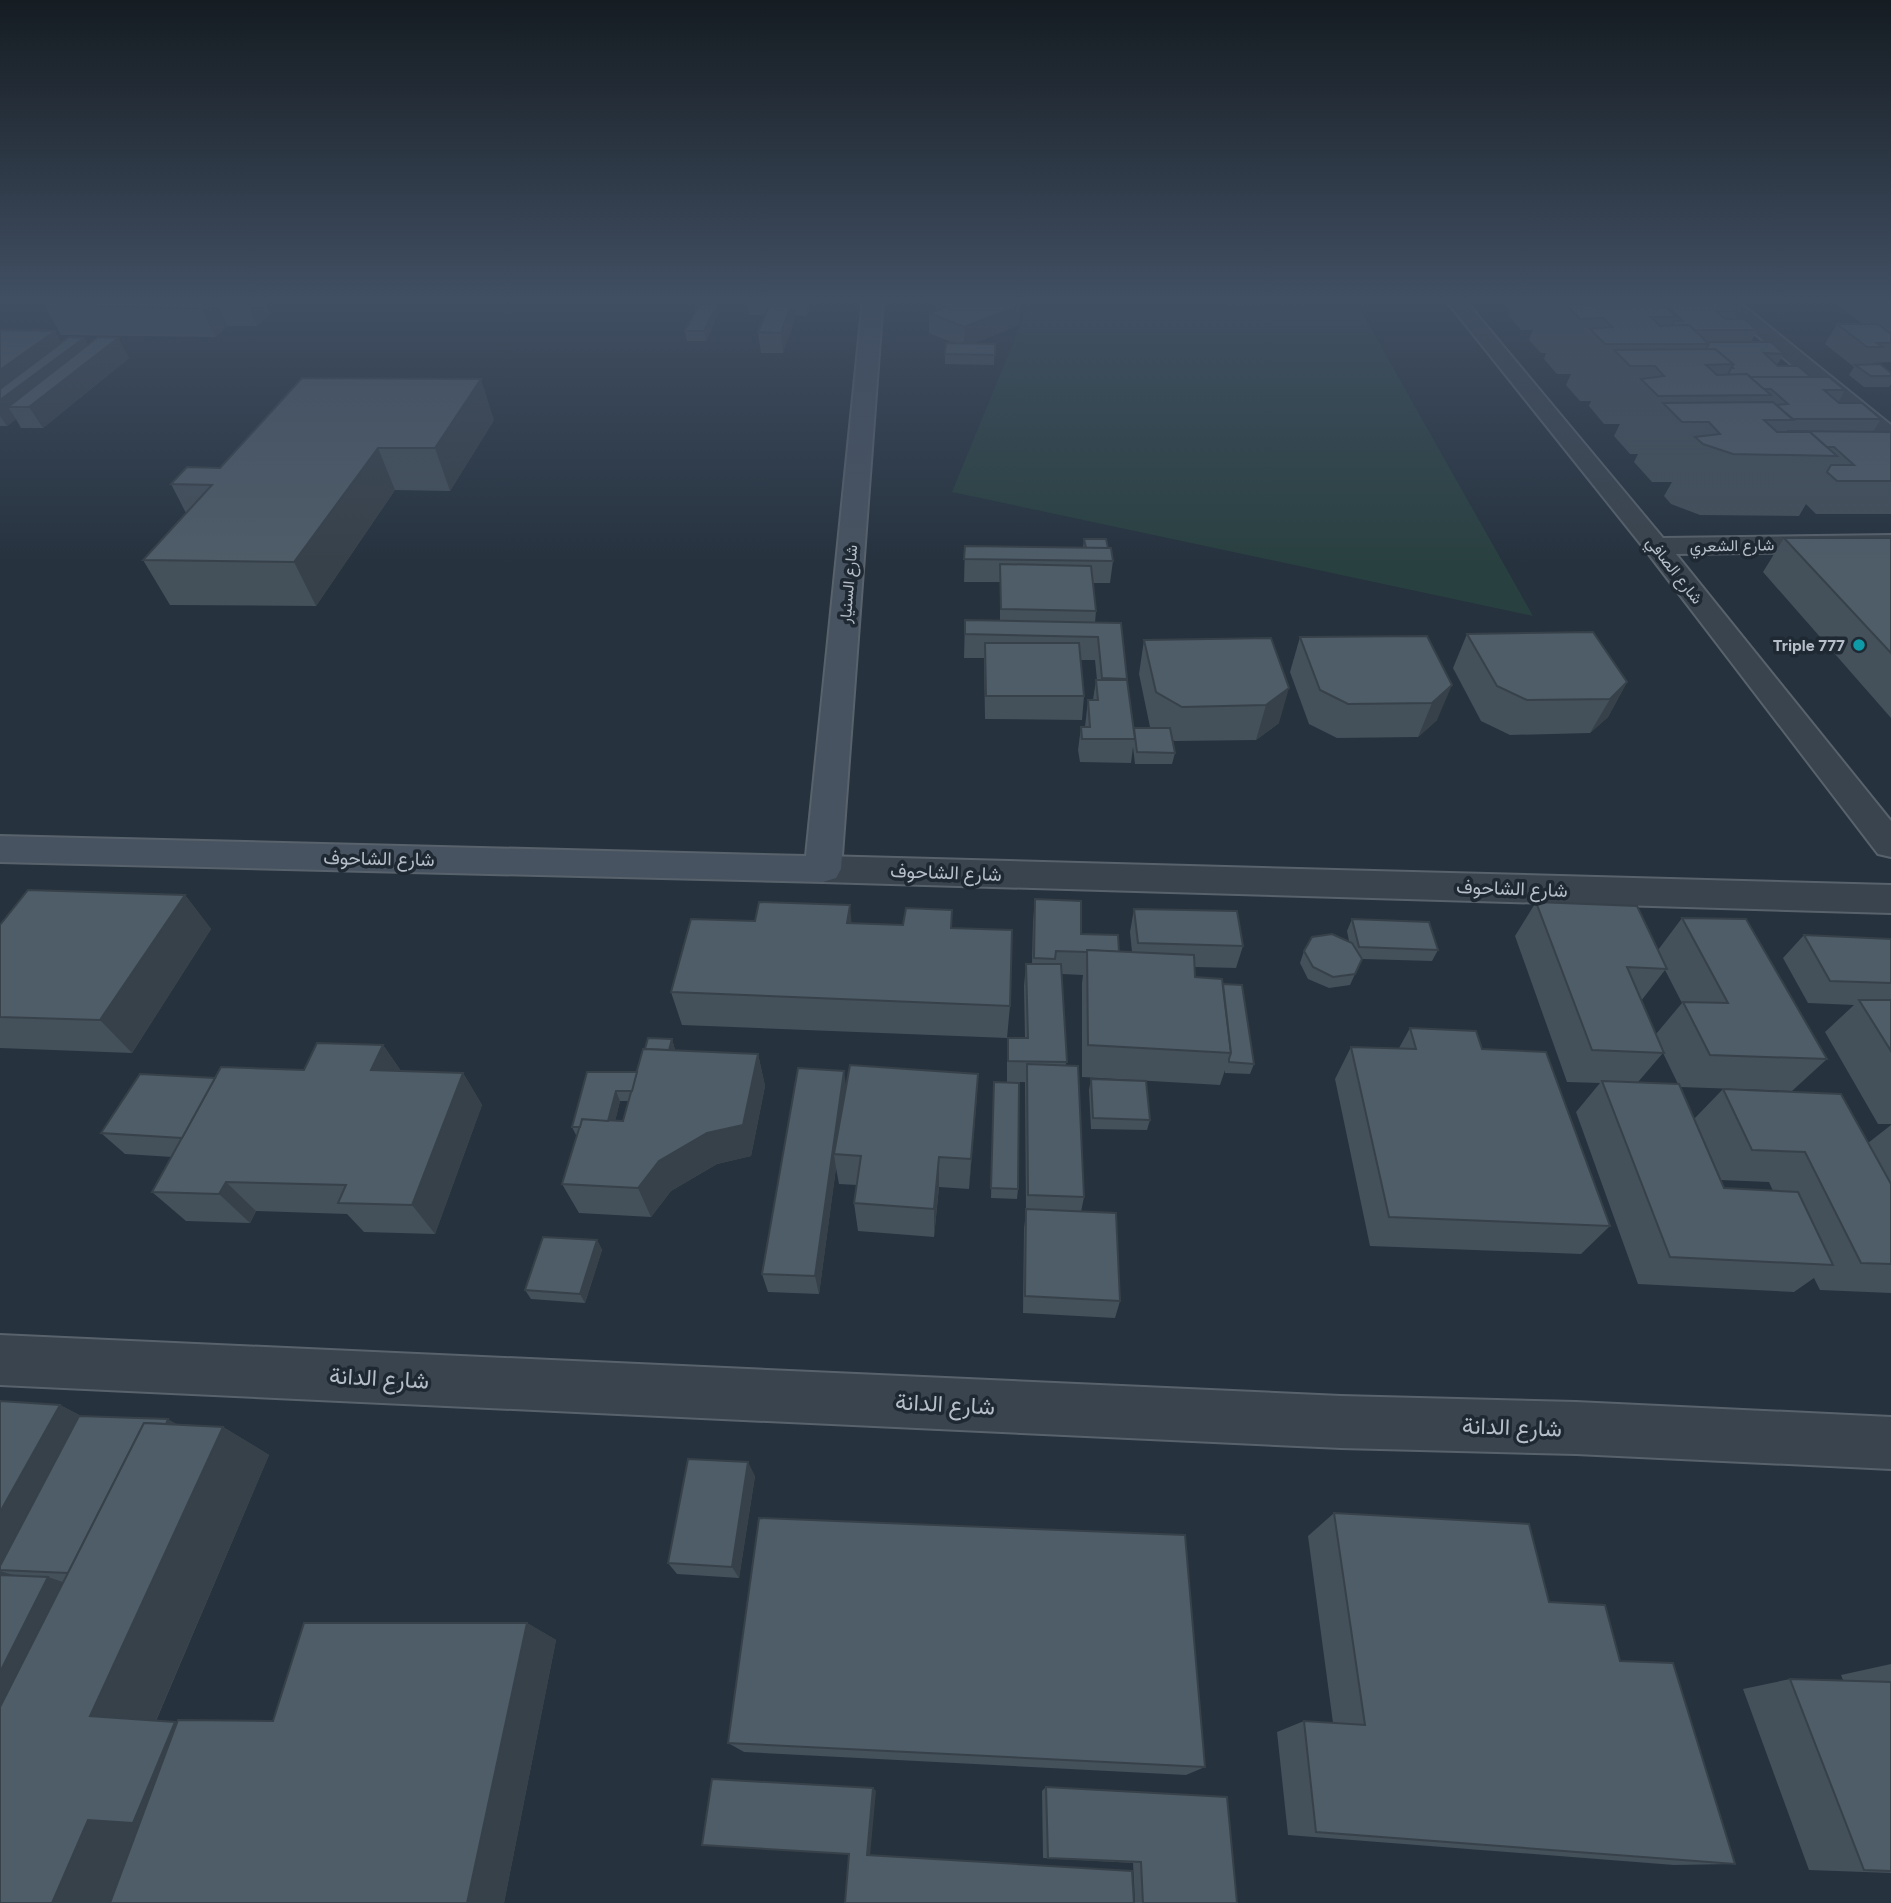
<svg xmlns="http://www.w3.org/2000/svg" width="1891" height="1903" viewBox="0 0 1891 1903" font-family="Figtree,Vazirmatn,sans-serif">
<rect width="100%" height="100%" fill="#26323e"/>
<!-- green -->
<polygon fill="#294040" points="1027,309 1361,311 1533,616 952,492"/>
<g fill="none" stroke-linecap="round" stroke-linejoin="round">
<!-- street casing -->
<g stroke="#58626c" stroke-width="4">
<g id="street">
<polygon points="1445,299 1464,299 1663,538 1891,535 1891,551 1676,554 1891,821 1891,857 1878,854 1647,552"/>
<polygon points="1714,299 1735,299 1891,425 1891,444 1883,442"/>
<polygon points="823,856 1891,885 1891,913 823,882 810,878 805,869 810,860"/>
<polygon points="0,1335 1341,1396 1576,1402 1891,1417 1891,1469 1576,1454 1341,1448 0,1385"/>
</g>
</g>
<!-- secondary casing -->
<g stroke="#58626c" stroke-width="4">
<polygon id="secondary" points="863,299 883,299 841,869 836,878 823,882 0,862 0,836 806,856"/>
</g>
<!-- street -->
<use href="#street" fill="#3a444e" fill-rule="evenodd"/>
<!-- secondary -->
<use href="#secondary" fill="#485361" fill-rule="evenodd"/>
</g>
<!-- wall -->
<g fill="#44505a" fill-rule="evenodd">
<polygon points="55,299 264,299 271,313 257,326 228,326 215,337 61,335 45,306"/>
<polygon points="747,299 811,299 811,304 807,316 796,315 783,353 761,353 758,332 765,315 749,315"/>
<polygon points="1500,299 1723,299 1736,311 1732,319 1757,330 1751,342 1784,354 1777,365 1845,390 1838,403 1881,419 1873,432 1891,432 1891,514 1816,514 1806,504 1799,516 1700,515 1671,504 1664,496 1672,482 1652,482 1634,462 1638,454 1630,454 1614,436 1620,424 1604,424 1589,406 1591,401 1580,401 1566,385 1571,374 1557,374 1544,359 1546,353 1541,353 1529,340 1533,330 1521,330 1509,316 1511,312"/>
<polygon points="1829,299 1891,299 1891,332 1889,332 1891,333 1891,362 1874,363 1873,364 1891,373 1891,384 1889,387 1864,387 1849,375 1854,367 1825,344 1837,324 1863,324"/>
<polygon points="936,303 1020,305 1019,325 972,344 995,344 994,365 945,364 945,354 954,343 929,333 929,313 936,311"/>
<polygon points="718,314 706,341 687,341 685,331"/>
<polygon points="0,330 62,343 84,338 88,345 118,338 129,358 43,428 21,428 16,419 7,426 0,426"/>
<polygon points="494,420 450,491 395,490 316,606 170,605 143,560 186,513 171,484 220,468"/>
<polygon points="1784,538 1891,538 1891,718 1763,572"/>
<polygon points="1084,539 1108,548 1113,561 1110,583 1093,583 1096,611 1095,623 1127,679 1134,731 1134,728 1151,728 1150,727 1139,674 1144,640 1271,638 1279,723 1256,740 1175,741 1172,740 1175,753 1172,764 1135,764 1133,747 1131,763 1080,762 1078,750 1081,727 1085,727 1088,700 1093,700 1096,680 1097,680 1095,660 1081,660 1084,696 1082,720 985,719 984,658 964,658 965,620 1000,621 1000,582 964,582 965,546 1083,548"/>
<polygon points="1467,634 1627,682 1608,717 1590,733 1510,735 1481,721 1453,668"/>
<polygon points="1427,636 1437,720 1418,737 1337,738 1309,724 1290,672 1300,637"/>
<polygon points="185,895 211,929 132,1053 0,1048 0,925"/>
<polygon points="1035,899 1081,934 1119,952 1132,952 1130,932 1134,909 1243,946 1236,968 1195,967 1195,977 1223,984 1254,1064 1250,1074 1225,1073 1225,1070 1220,1085 1082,1077 1082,983 1083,975 1062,974 1066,1065 1084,1197 1081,1212 1120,1301 1115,1318 1023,1313 1024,1228 1026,1214 1025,1082 1007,1082 1007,1060 1008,1038 1025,1038 1024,986 1026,964 1032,964 1033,922"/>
<path d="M1536,902L1658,950L1682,918L1827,1059L1792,1091L1680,1087L1694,1119L1723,1089L1868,1143L1891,1125V1293L1820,1290L1814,1278L1794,1292L1638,1284L1576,1112L1600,1083L1567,1082L1515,936ZM1665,970L1682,1003L1656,1034L1641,1001ZM1663,1053L1678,1084L1638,1082ZM1720,1180L1769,1182L1773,1191L1724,1188Z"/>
<polygon points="952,910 952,928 1010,1006 1007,1038 682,1025 671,992 755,921 903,925"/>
<polygon points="1352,919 1438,950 1432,961 1362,959 1350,985 1329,988 1308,979 1300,963 1304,951 1349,941 1347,931"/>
<polygon points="1804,935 1891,939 1891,1124 1878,1124 1825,1032 1854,1005 1808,1003 1783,958"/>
<polygon points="1410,1028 1482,1049 1610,1226 1581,1254 1370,1246 1335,1079 1351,1047 1399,1048"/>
<path d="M672,1039L675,1050L758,1054L765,1086L751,1156L717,1164L671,1191L651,1217L579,1213L562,1184L577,1137L572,1127L637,1072ZM620,1101H629L623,1121H615Z"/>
<polygon points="383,1045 401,1071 463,1073 482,1105 435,1234 364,1232 347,1214 256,1211 250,1223 186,1221 152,1192 172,1157 125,1154 101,1133 215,1078 304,1070"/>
<polygon points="978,1074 976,1106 969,1189 939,1187 934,1237 858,1231 854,1203 857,1185 839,1184 836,1168 819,1294 768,1292 762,1274 846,1086"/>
<polygon points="1091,1079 1150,1120 1147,1130 1091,1129 1089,1090"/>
<polygon points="994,1082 1018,1189 1017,1199 991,1198"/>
<polygon points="597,1240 602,1250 585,1303 531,1299 525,1290"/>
<polygon points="0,1401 60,1405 81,1416 177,1424 223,1427 269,1455 156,1721 177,1722 273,1721 527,1623 556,1640 504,1903 0,1903"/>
<polygon points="755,1476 739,1578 677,1574 668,1563"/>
<polygon points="1334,1513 1549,1602 1620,1661 1735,1864 1674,1865 1288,1835 1277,1732 1304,1721 1333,1723 1308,1536"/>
<polygon points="1891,1664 1891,1873 1809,1870 1743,1689 1790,1679 1843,1680 1841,1675"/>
<polygon points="728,1743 1205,1767 1186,1775 744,1752"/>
<polygon points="1046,1787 1237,1903 1135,1903 1133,1863 1043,1858 1042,1791"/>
</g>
<!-- shaded-wall -->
<g fill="#37414a">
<polygon points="212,299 215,299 228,326 215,337 201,308"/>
<polygon points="245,299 264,299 271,313 257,326"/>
<polygon points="793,299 794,299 796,315 783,353 781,333"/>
<polygon points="806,299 811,299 811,304 807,316"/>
<polygon points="717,305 718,314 706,341 704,331"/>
<polygon points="1020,305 1019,325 964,347 964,327"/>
<polygon points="55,331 66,351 84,338 94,356 118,338 129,358 43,428 29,407 8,407 16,419 7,426 0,416 0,370"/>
<polygon points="481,379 494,420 450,491 435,448"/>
<polygon points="378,448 395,490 316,606 294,562"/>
<polygon points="1627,682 1608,717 1590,733 1610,699"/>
<polygon points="1452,685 1437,720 1418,737 1432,703"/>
<polygon points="1289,688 1279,723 1256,740 1266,705"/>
<polygon points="185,895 211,929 132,1053 100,1020"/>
<polygon points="850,905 853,939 847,923"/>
<polygon points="672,1039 675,1050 665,1064"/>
<polygon points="383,1045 405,1077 371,1070"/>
<polygon points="758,1054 765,1086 751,1156 717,1164 671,1191 651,1217 638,1188 659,1161"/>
<polygon points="844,1071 847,1092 834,1154 836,1168 819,1294 815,1276"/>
<polygon points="463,1073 482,1105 435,1234 412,1205"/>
<polygon points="978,1074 976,1106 969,1189 971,1159"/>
<polygon points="616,1091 620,1101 611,1138 606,1127"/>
<polygon points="939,1157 939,1187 934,1237 934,1209"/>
<polygon points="226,1182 256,1211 250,1223 219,1194"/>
<polygon points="597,1240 602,1250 585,1303 580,1294"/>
<polygon points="60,1405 103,1428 0,1570 0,1512"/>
<polygon points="168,1419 194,1434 94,1574"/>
<polygon points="223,1427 269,1455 153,1727 90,1716"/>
<polygon points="748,1462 755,1476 739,1578 732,1567"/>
<polygon points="0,1571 23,1578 0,1580"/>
<polygon points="48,1577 95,1593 0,1736 0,1672"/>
<polygon points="527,1623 556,1640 504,1903 467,1903"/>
<polygon points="175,1722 231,1733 122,1903 52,1903 88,1820"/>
<polygon points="873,1788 876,1791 870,1856 867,1855"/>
</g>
<!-- building -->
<g fill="#4f5d69" stroke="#37414a" stroke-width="2">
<polygon points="55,299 212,299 201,308 45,306"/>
<polygon points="772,299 793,299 781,333 758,332"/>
<polygon points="937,299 1003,299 1020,305 964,327 929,313 946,307 936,303"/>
<polygon points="1660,299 1723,299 1736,311 1716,311 1725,319 1744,319 1757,330 1694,330 1689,325 1672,326 1674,321 1683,321 1669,308 1666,308 1661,303 1658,303"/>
<polygon points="1661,303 1676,317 1651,317 1660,326 1689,325 1709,344 1605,344 1590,329 1612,327 1603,318 1580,319 1565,304"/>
<polygon points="699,304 717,305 704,331 685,331"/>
<polygon points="1837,324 1878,324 1891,334 1891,343 1877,343 1883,347 1867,347"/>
<polygon points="0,330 55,331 0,370"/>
<polygon points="69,337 84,338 0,400 0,389"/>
<polygon points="98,337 118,338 29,407 8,407"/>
<polygon points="1707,342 1771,342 1784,354 1764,353 1778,366 1798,366 1811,377 1750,377 1747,374 1728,375 1731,368 1733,368 1732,367 1733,364 1715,349 1706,349 1709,344"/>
<polygon points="946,343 995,344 995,355 945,354"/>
<polygon points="1715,349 1733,364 1706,365 1717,375 1747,374 1771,395 1658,396 1641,379 1664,376 1655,366 1630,366 1614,350"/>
<polygon points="1880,364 1891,373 1891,376 1871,376 1855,365"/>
<polygon points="1750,377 1829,377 1845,390 1824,390 1839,403 1862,403 1881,419 1793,419 1776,405 1788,404 1771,389 1764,389"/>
<polygon points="302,378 481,379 435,448 378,448 294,562 143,560 212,485 171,484 187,467 220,468"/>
<polygon points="1773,402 1793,420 1764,420 1777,432 1810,432 1837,456 1733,454 1703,444 1695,437 1720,434 1709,422 1682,422 1663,403"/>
<polygon points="1787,431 1891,432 1891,481 1837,481 1827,472 1831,465 1854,465 1834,447 1827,447 1810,432"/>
<polygon points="1784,538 1891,538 1891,653"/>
<polygon points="1084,539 1106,539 1108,548 1086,548"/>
<polygon points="965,546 1111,548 1113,561 964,559"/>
<polygon points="1000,564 1091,566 1096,611 1001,609"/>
<polygon points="965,620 1121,623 1127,679 1102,678 1098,637 965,634"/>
<polygon points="1593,632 1627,682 1610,699 1527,700 1497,686 1467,634"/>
<polygon points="1427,636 1452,685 1432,703 1348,704 1320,690 1300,637"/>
<polygon points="1271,638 1289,688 1266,705 1182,707 1156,692 1144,640"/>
<polygon points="985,643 1079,643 1084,696 986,696"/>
<polygon points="1096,680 1127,680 1135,739 1082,739 1081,727 1090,727 1088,700 1098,700"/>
<polygon points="1134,728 1170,728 1175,753 1137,752"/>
<polygon points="28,890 185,895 100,1020 0,1017 0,925"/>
<polygon points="1035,899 1081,901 1081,934 1118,935 1119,952 1087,950 1087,952 1056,951 1055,959 1034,958"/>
<polygon points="759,902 850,905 847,923 903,925 906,908 952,910 951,928 1012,930 1010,1006 671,992 691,919 755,921"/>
<polygon points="1536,902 1637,906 1667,969 1627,967 1664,1053 1592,1050"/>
<polygon points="1134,909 1237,911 1243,946 1138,943"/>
<polygon points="1682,918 1746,919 1827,1059 1710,1055 1683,1002 1728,1003"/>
<polygon points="1352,919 1429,922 1438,950 1359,947"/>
<polygon points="1332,934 1352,943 1362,959 1355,974 1333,977 1313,967 1304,951 1312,937"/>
<polygon points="1804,935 1891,939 1891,983 1830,981"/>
<polygon points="1087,950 1194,955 1195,977 1222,979 1231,1053 1088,1045"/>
<polygon points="1026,964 1061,964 1067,1062 1008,1061 1008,1038 1028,1038"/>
<polygon points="1223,984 1242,985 1254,1064 1229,1062 1229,1059 1231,1053"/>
<polygon points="1859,1000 1891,1000 1891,1051"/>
<polygon points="1410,1028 1476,1031 1482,1049 1546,1052 1610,1226 1389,1217 1351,1047 1416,1049"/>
<polygon points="648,1038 672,1039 669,1050 645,1049"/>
<polygon points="317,1043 383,1045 371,1070 463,1073 412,1205 338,1203 346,1185 226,1182 219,1194 152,1192 221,1067 304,1070"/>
<polygon points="643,1049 758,1054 743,1125 707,1133 659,1161 638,1188 562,1184 582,1119 623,1121"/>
<polygon points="1027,1064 1078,1066 1084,1197 1028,1195"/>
<polygon points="850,1065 978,1074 971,1159 939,1157 934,1209 854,1203 861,1156 834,1154"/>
<polygon points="798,1068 844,1071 815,1276 762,1274"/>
<polygon points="587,1072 637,1072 632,1091 616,1091 608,1121 582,1119 580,1127 572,1127"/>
<polygon points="140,1074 215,1078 182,1138 101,1133"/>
<polygon points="1091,1079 1146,1081 1150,1120 1093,1118"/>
<polygon points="1602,1081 1679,1084 1724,1188 1798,1192 1833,1265 1670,1257"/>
<polygon points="994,1082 1019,1083 1018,1189 991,1188"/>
<polygon points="1723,1089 1841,1094 1891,1184 1891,1264 1861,1263 1805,1152 1752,1150"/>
<polygon points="1026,1209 1116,1213 1120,1301 1025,1296"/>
<polygon points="543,1237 597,1240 580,1294 525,1290"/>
<polygon points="0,1401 60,1405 0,1512"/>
<polygon points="79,1416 168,1419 166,1424 144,1423 68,1573 0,1570 0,1566"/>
<polygon points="144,1423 223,1427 90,1716 175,1722 133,1823 88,1820 52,1903 0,1903 0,1707"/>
<polygon points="688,1459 748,1462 732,1567 668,1563"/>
<polygon points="1334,1513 1529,1524 1549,1602 1605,1605 1620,1661 1673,1663 1735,1864 1316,1832 1304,1721 1365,1725"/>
<polygon points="759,1518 1185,1535 1205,1767 728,1743"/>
<polygon points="0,1575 48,1577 0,1672"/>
<polygon points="304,1623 527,1623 467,1903 110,1903 178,1720 273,1721"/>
<polygon points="1790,1679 1891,1682 1891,1871 1864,1870"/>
<polygon points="712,1779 873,1788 867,1855 1132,1871 1134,1903 845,1903 849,1854 702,1845"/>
<polygon points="1046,1787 1227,1797 1237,1903 1143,1903 1141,1862 1048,1858"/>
</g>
<!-- sky -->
<linearGradient id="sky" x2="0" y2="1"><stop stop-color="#151c22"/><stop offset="0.53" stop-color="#414f63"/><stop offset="1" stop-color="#414f63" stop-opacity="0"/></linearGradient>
<rect width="1891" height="565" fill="url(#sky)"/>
<!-- markers -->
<circle fill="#0f9aa8" stroke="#1f2933" stroke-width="2.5" cx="1859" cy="645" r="7"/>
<g text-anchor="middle" stroke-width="7" stroke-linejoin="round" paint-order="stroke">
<!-- far-street labels -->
<g font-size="16" fill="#b6bfc9" stroke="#1f2933">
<text transform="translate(1732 545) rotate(-1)" y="6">شارع الشعري</text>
<text transform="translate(1675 570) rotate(52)" y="6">شارع الصافي</text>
<text transform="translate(848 584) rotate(-85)" y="6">شارع السنيار</text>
</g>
<!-- far-poi labels -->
<g font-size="16" font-weight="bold" fill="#b6bfc9" stroke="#1f2933" text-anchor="end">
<text x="1845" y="651">Triple 777</text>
</g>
<!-- street labels -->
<g font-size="19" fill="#b6bfc9" stroke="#1f2933">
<text transform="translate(379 858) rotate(1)" y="7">شارع الشاحوف</text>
<text transform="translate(946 872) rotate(2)" y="7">شارع الشاحوف</text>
<text transform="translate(1512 888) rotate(2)" y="7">شارع الشاحوف</text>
</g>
<!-- near-street labels -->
<g font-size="23" fill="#b6bfc9" stroke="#1f2933">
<text transform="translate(379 1378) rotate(3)" y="8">شارع الدانة</text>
<text transform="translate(945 1404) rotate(3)" y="8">شارع الدانة</text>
<text transform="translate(1512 1427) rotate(2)" y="8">شارع الدانة</text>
</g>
</g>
</svg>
